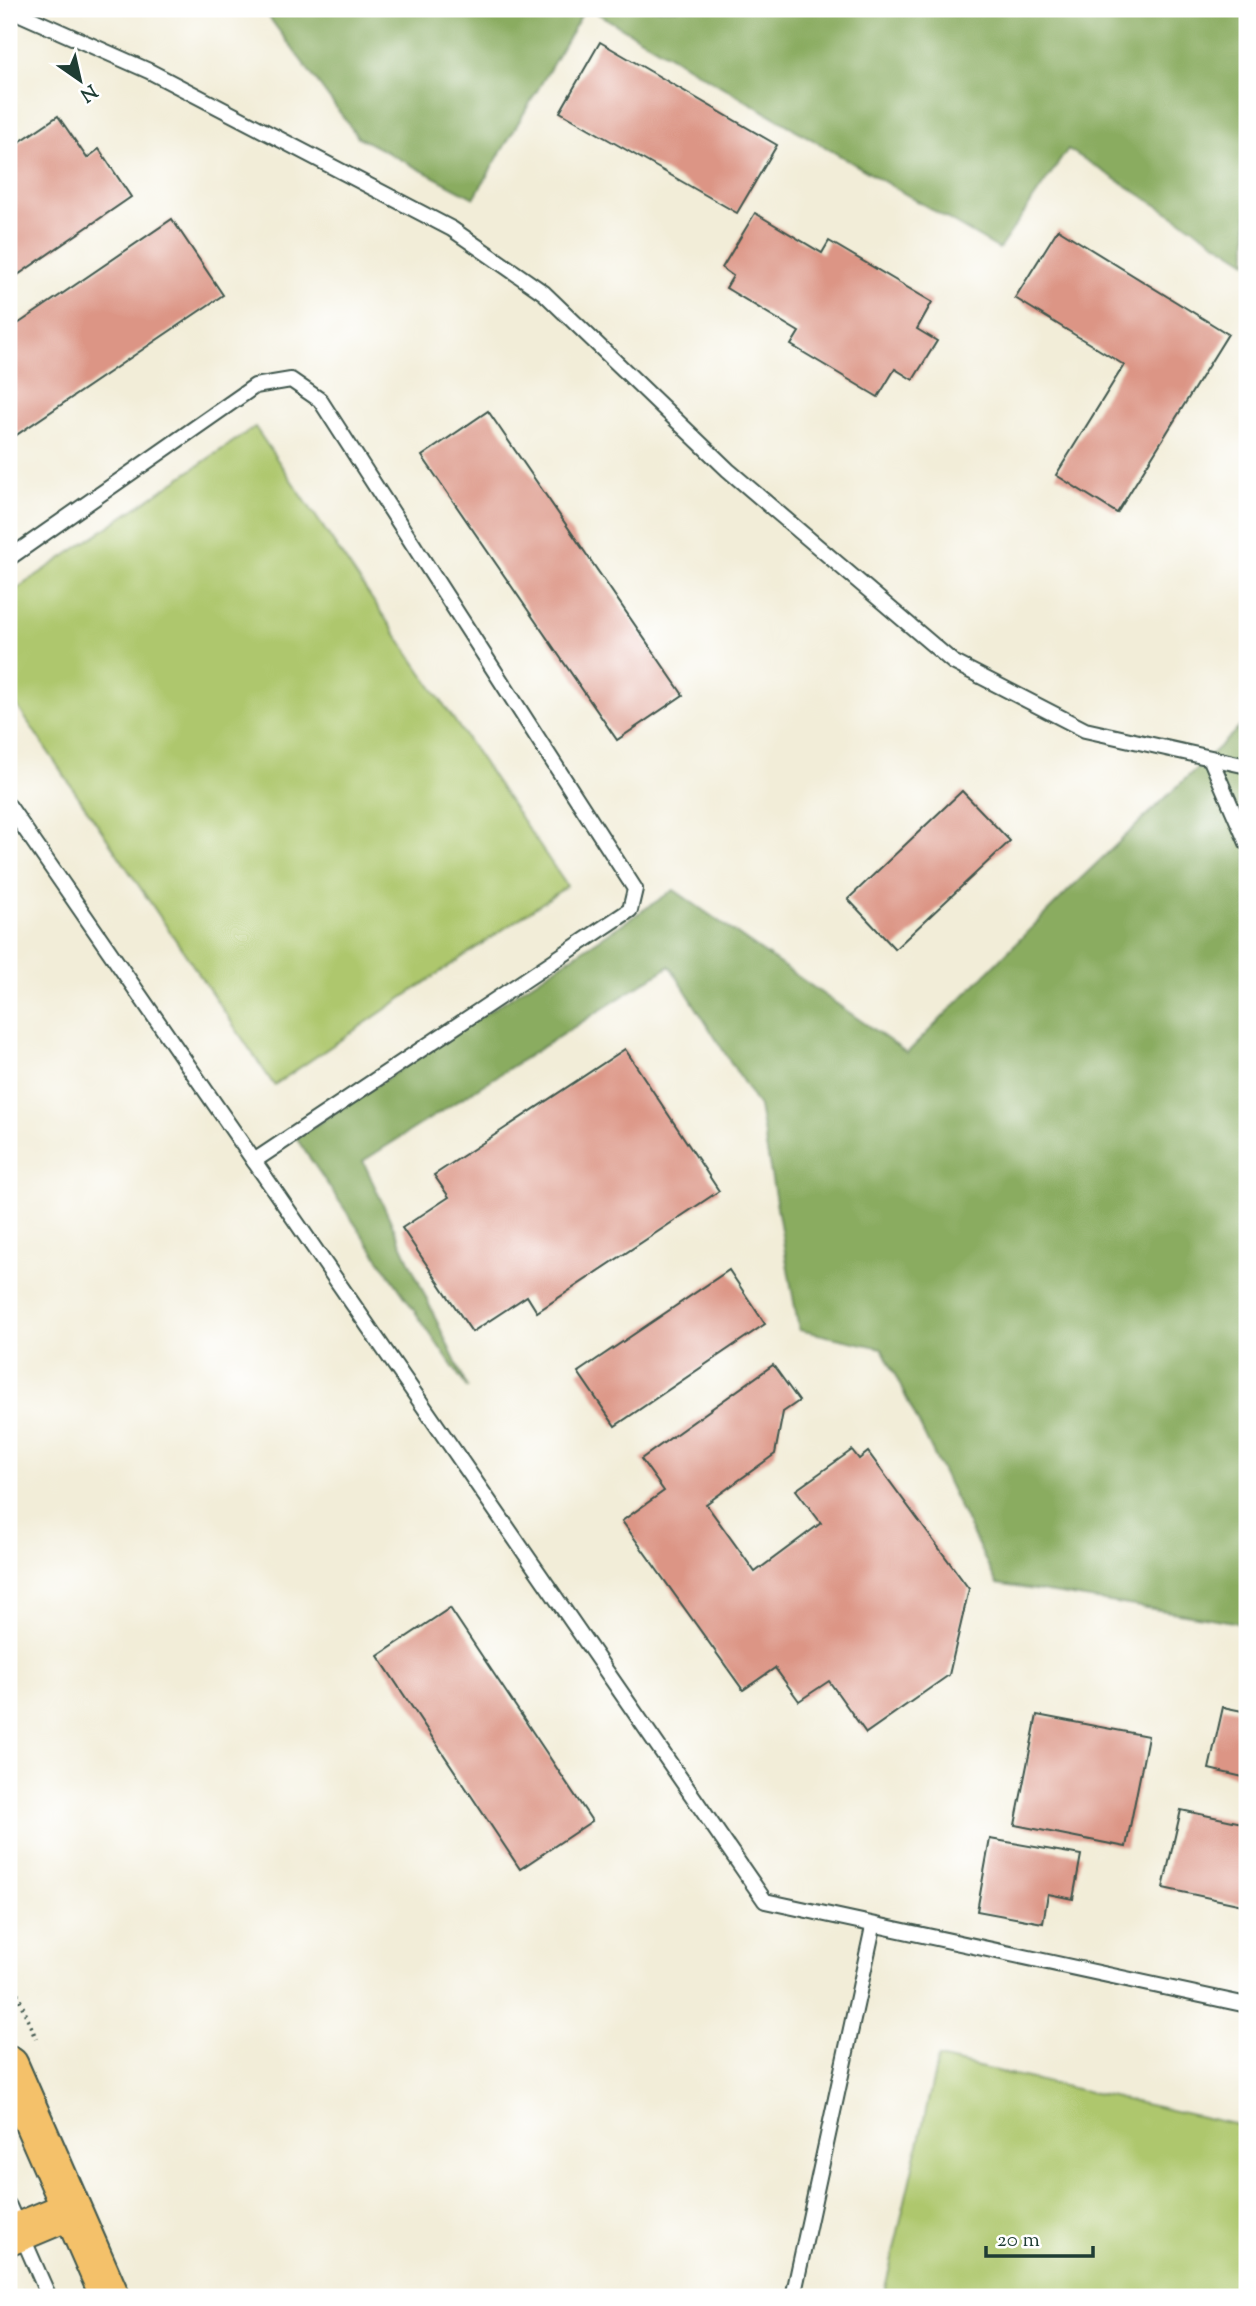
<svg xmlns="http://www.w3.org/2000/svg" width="1256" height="2306" viewBox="0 0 1256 2306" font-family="'Sorts Mill Goudy',serif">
<rect width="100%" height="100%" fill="#fff"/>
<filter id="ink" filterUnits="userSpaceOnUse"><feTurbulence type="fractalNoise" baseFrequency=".0143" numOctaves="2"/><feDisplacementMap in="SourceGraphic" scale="14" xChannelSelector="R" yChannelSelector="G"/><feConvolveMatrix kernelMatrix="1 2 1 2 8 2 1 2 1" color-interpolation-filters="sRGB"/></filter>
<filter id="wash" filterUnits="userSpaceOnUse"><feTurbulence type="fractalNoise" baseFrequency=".00686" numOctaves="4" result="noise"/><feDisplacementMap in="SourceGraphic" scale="28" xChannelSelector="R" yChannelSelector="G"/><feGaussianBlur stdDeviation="1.57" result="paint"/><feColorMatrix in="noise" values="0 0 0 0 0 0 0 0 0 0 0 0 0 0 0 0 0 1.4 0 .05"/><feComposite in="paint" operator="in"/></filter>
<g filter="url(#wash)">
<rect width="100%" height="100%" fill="#f2edd8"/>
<!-- green -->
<g fill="#aec76d" stroke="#668250" stroke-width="2">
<polygon points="255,427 567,886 274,1085 9,694 9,594"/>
<polygon points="938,2058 1247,2127 1247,2297 883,2297"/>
</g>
<!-- forest -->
<g fill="#8aac60" stroke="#54744a" stroke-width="2">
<polygon points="263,9 585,9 474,198 358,137"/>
<polygon points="590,9 1247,9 1247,262 1068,149 999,249"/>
<polygon points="1247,720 1247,1624 997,1584 882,1348 799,1330 759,1107 670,966 363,1161 468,1389 296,1138 674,890 907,1053 1073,886"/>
</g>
<g id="blocks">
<!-- building -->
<g fill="#dc9585">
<polygon points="600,42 777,145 737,213 560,112"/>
<polygon points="58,116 87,158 99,149 131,197 9,281 9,149"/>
<polygon points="755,213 822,253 829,241 932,302 917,329 937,341 913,380 895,369 878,397 791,345 799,332 726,288 733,276 722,268"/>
<polygon points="172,219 223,295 9,440 9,330"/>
<polygon points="1058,229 1228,334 1117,513 1056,475 1124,365 1015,298"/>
<polygon points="488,411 683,695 617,740 422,456"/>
<polygon points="962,791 1010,841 895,949 848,899"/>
<polygon points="625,1049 719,1191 537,1312 527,1296 472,1332 402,1228 449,1197 434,1175"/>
<polygon points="729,1270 765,1324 615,1426 578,1372"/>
<polygon points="773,1365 799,1401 783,1412 775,1454 706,1504 755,1572 821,1523 796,1490 852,1450 859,1459 868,1452 969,1589 949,1675 866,1733 829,1681 799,1701 775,1668 743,1690 622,1521 664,1491 641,1459"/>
<polygon points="450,1608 592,1821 520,1869 378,1656"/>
<polygon points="1223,1707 1247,1712 1247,1778 1209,1769"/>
<polygon points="1037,1715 1148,1736 1126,1847 1015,1825"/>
<polygon points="1181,1810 1247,1824 1247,1906 1163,1888"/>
<polygon points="990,1839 1081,1855 1073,1899 1048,1894 1043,1923 977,1911"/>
</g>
</g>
</g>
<g filter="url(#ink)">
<use href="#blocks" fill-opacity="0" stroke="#3f574d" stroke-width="2"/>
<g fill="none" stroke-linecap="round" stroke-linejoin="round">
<!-- service casing -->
<g stroke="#3f574d" stroke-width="18">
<g id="service">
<polyline points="9,9 149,71 452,229 544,293 728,470 953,662 1085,730 1247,766"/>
<polyline points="9,558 255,386 291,380 320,400 635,889 630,910 254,1161"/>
<polyline points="1211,760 1247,843"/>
<polyline points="9,806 765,1901 1247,2005"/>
<polyline points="9,2206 49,2297"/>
<polyline points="793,2297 873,1927"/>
</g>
</g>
<!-- primary casing -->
<g stroke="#3f574d" stroke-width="42">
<g id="primary">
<polyline points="9,2066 110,2297"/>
<polyline points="9,2236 71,2210"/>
</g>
</g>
<!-- path -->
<polyline stroke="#3f574d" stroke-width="4.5" stroke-dasharray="2 5" stroke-linecap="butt" points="9,1974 36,2039"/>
<!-- service -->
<use href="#service" stroke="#fff" stroke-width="14"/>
<!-- primary -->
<use href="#primary" stroke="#f4c16a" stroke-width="38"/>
</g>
</g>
<!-- margin -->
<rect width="1256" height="2306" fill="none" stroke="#fff" stroke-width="35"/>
<!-- north arrow -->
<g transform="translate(80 80) rotate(146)" stroke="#ffffff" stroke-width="5" paint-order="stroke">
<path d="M0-5L12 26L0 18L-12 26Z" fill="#1f3d34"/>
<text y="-10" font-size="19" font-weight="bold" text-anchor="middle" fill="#1f3d34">N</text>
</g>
<!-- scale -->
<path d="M986 2246v10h107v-10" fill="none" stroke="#1f3d34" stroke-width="3.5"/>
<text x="997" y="2246" font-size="21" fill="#1f3d34" stroke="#ffffff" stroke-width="5" paint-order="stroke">20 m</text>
</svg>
